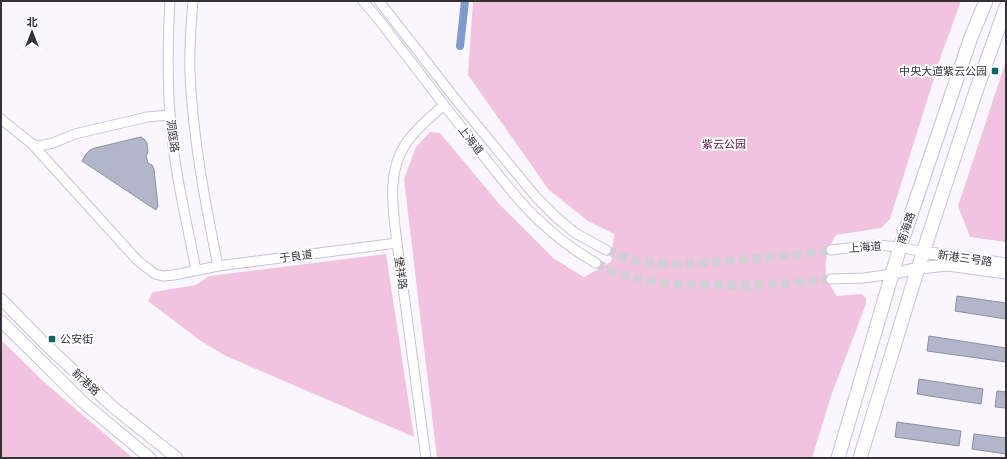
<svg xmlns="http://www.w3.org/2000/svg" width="1007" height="459" viewBox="0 0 1007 459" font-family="Signika,'Noto Sans SC',sans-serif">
<rect width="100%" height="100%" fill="#f9f6ff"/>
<!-- green -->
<g fill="#f2c3de">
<path d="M473,1H961L941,56L890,219L881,228L836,235C823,257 821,274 837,296L862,294L866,298V304L831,396L812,458H437L404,179L416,147L430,132L440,133L501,206L553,258L584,277L611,262L614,234L588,221L549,190L468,75Z"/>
<polygon points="1006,61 1006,242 970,237 958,206"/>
<polygon points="386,254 414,437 226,356 201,341 148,301 153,292 196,285 209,276"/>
<polygon points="1,340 44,382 133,458 1,458"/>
</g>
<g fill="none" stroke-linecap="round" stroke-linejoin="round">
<!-- canal -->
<polyline stroke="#7f9bcd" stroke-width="8" points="460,46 465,1"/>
</g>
<!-- building -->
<g fill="#b3b5ca" stroke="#8d8fa2">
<polygon points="141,137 144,139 147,143 148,152 146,156 148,163 152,165 154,169 158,206 156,210 82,161 86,154 90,150 95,148"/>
<polygon points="957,296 1006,303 1006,319 955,311"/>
<polygon points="929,336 1006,348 1006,362 927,351"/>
<polygon points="919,379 983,389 981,404 917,394"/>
<polygon points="997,391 1006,392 1006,408 995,407"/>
<polygon points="897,422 961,431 959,446 895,437"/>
<polygon points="974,434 1006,438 1006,454 972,449"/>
</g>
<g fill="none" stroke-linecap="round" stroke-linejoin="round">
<!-- minor-tunnel -->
<g stroke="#d2cfd7" stroke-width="9" stroke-dasharray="9 4.5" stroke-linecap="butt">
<path d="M606,250C649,269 683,264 728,261C762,258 797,255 831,250"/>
<polyline points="596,263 612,271 627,276 648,281 674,284 750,286 831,279"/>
</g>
<!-- minor casing -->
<g stroke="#cac2d7" stroke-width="11">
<g id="minor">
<path d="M170,1C168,38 167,76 170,114C173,166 186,218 196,270"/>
<path d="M193,1C191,25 189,50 190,74C193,139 205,202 218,266"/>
<path d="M363,1L379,20C408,58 437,96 466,133C506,185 537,230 596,263"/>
<polyline points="379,1 453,96 536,197 556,217 575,233 606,250"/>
<polyline points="1,119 32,144 39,146 53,143 75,134 147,117 170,115"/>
<polyline points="32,144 138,261 155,274 163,276 174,275 218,266 397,243"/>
<polyline points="831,250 875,245 900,247 923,252"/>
<polyline points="831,279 864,278 892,274"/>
<path d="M426,458L397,243C393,210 386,171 407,142C417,128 431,116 444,105"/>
</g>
</g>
<!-- major casing -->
<g stroke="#cac2d7" stroke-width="13">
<g id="major">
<polyline points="923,252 1006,264"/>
<polyline points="892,274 918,268 948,265 1006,273"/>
<polyline points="1,299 46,345 113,407 177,458"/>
<polyline points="1,321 85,404 150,458"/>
</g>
</g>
<!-- highway casing -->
<g stroke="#cac2d7" stroke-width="15">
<g id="highway">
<polyline points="838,458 900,247 971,37 986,1"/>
<polyline points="860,458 918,268 975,94 1006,7"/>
</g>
</g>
<!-- minor -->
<use href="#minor" stroke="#fff" stroke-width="9"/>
<!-- major -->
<use href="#major" stroke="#fff" stroke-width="11"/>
<!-- highway -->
<use href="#highway" stroke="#fff" stroke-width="13"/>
</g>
<!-- markers -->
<g fill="#136367" stroke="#fff" stroke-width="1.5">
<rect x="991" y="67" width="8" height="8" rx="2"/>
<rect x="48" y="335" width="8" height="8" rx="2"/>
</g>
<g text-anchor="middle" stroke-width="4" stroke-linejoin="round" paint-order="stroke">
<!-- poi labels -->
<g font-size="11" fill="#343139" stroke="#fff" text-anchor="end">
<text x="987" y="75">中央大道紫云公园</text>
<text x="60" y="343" text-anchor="start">公安街</text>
</g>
<!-- street labels -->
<g font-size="11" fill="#343139" stroke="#fff">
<text transform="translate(173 136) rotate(82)" y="4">洞庭路</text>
<text transform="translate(471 140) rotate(52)" y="4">上海道</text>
<text transform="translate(906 228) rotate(-71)" y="4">南海路</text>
<text transform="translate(865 247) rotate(-4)" y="4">上海道</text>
<text transform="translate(296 256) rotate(-7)" y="4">于良道</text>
<text transform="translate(965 258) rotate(8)" y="4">新港三号路</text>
<text transform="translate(401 273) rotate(82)" y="4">堡祥路</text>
<text transform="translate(86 382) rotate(43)" y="4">新港路</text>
</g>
<!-- park labels -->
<g font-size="11" fill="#571442" stroke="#fff">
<text x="724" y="148">紫云公园</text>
</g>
</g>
<!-- border -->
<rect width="1007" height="459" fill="none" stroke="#343139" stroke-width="4"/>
<!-- north arrow -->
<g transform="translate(32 32)" stroke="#ffffff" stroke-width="3" paint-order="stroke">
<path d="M0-3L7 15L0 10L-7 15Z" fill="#343139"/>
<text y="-6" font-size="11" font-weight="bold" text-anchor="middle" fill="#343139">北</text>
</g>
</svg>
